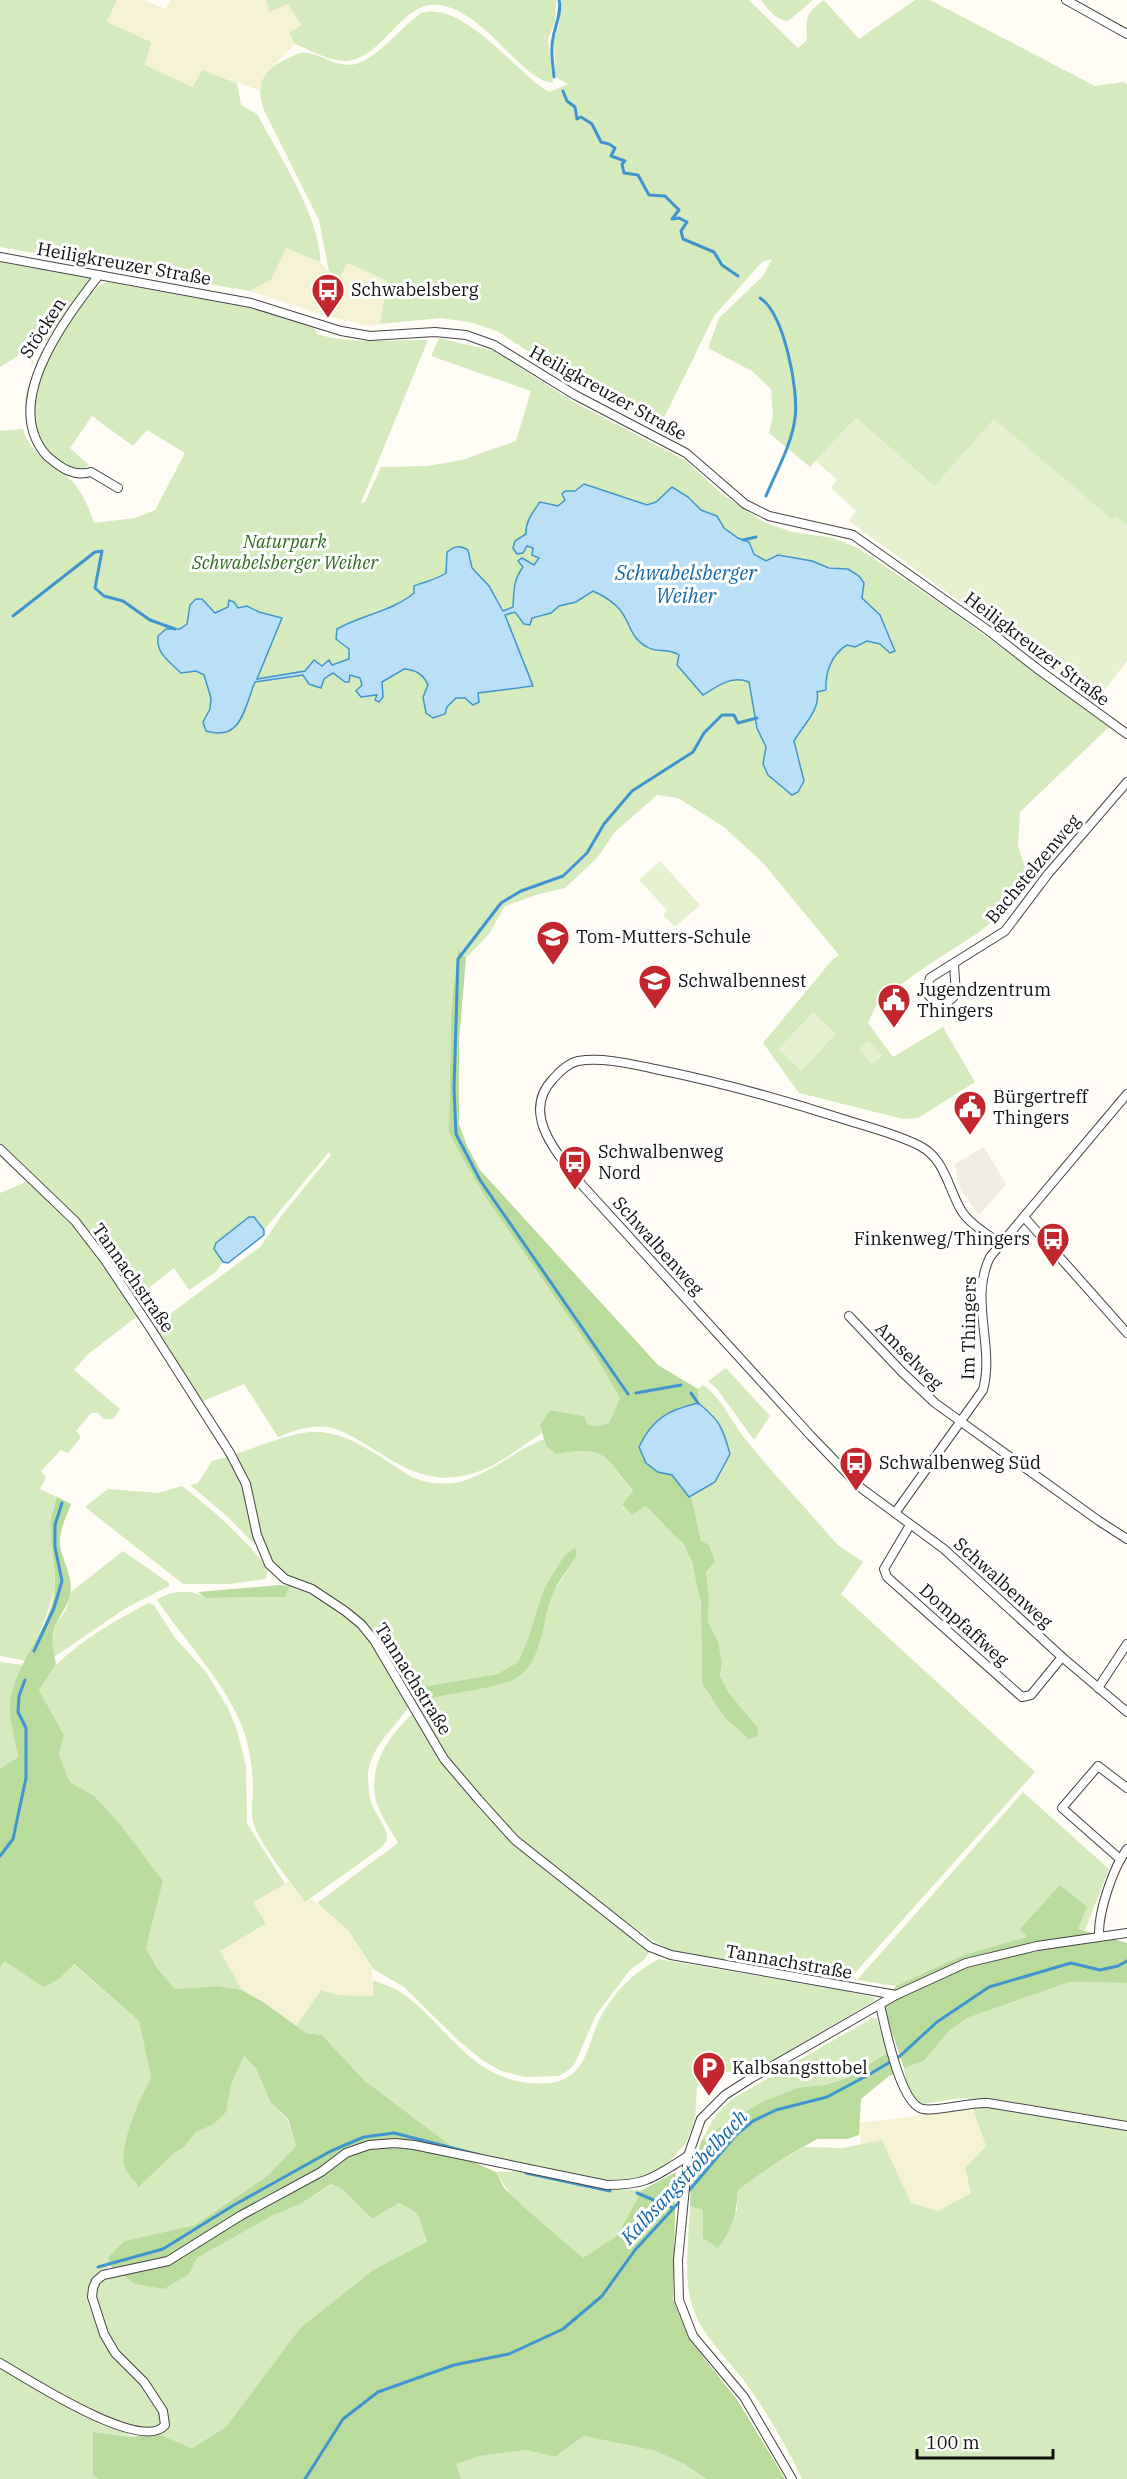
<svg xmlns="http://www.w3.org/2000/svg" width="1127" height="2479" viewBox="0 0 1127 2479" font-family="'IBM Plex Serif',serif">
<rect width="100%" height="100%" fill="#fffdf5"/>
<!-- farmland -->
<g fill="#f6f3d4">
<polygon points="117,0 144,0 165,9 171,0 266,0 269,12 288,3 301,25 289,33 295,44 264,75 259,90 202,70 194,87 145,65 107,22"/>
<polygon points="286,247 320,262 329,272 340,276 348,263 387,281 380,324 370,326 330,317 249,291 271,280"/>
<polygon points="290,1881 305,1901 311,1899 348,1930 372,1969 373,1996 338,1995 321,1990 296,2026 263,2002 242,1990 220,1951 266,1925 252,1902"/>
<polygon points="973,2109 986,2146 965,2168 971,2193 938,2211 911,2203 882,2140 861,2145 859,2123"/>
</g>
<!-- green -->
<g fill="#d5ebbd" fill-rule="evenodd">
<path d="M0,0H117L107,22L151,42L145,65L193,87L202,70L237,83L241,105L257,114C277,152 322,220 320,262L286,248L271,280L249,291L0,247Z"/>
<path d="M266,0H556L555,22L548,39L553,83C519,79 485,10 438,5C402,1 383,58 347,61C331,62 310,50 295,44L289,33L301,25L288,4L269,12Z"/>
<path d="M561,0H749L798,48L807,40C806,17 805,14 824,0L859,39L915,0H930L1095,86L1123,82L1127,84V525L1116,517L1112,519L934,486L856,418L810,467L769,433L773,416L771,389L752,371L708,348L719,318L763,276L772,259L762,262L714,316L661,424L580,385L497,331L469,322L440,318L380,324L387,281L348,263L340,276L329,272L319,220L264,110C255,84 262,70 287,59C291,57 296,54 300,53C320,50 335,71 359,63C380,55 402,27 421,13C464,0 516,73 549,92L568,84L555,77L554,39L559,25Z"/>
<path d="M761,0H813L788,21C775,20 768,9 761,0Z"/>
<polygon points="0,262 90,278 90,282 35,355 32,364 24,352 0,367"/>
<path d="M107,282L251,308L314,328L317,334C352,345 391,339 428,340L361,503L365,502L381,467L427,466L462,460L516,441L531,391L431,356L439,338L494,351L572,401L685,460L722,494L765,523L793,532L833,538L858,548L950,610L1109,727L1020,812L1018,845L1028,878L1000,915L978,933L928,965L878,1001L868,1023L893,1057L943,1027L975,1082L918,1118L903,1119L799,1093L763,1043L833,959L839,955L764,864L724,827L678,798L657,795L615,832L597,858L565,888L536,895L505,906L489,934L466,958L458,951L451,1011L449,1133L464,1161L486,1198L593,1352L620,1398L609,1423L596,1426L588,1425L584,1416L550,1410L540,1425L542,1433C518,1449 494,1469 466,1475C424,1486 394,1461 360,1441C350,1435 339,1429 327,1427C309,1425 294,1431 278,1437L244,1384L201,1402L154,1326L261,1246L282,1215L331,1155L329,1152L264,1230L254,1217L214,1249L223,1262L216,1272L189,1290L174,1268L136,1298L78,1218L0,1145V431L23,429C29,454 55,464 72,481C83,493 89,508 94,523L135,518L155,510L185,453L147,430L133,446L92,416L70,448L89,465L83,471C46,462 13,423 29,384C37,367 49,352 58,336C71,317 85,292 107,282ZM584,484L647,505L656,502L662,495L688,497L701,510L717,516L724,528L766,561L778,555C802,557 824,568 848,569L864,583L862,598L867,603L889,653L880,644L867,641L855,647L847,644L835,652L825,683L817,692L808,719L794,741L796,751L778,782L768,775L763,764L766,747L757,728L750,682L741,679L727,681L674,651L649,649L633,636L622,611L606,597L593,591L576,602L558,606L551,613L532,618L524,624L515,612L505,615L533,686L492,690L456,698L433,718L425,713L423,697L428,685C416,659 399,670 381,683L383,688L377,695H368L360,678L350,675L345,682L333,673L324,679L303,675L255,682C244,708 241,742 206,731L203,722L210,709L211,698L204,675L196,671L181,673L161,653L173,627L180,629L187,624L190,605L202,599L215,614L228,607L229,600L238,608L247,606L270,616L256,679L305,671L310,663H319L323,666L330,661L331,665L349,659V649L336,639L373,612L404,601L427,581H435L446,573L447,552L468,550L472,568L489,586L504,611L514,607C514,591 513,580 524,567L518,562L522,558L534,565L540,558L532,555L533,548L526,546L520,537L526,534L547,505L558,506Z"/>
<polygon points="28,1181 72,1224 103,1262 139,1315 87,1355 74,1370 120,1409 113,1419 104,1419 98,1413 91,1413 76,1431 81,1437 68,1453 61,1450 41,1471 46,1478 40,1489 57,1497 52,1510 55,1588 46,1617 27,1661 0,1656 0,1193"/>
<polygon points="726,1368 770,1416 754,1440 717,1389 708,1381"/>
<path d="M703,1385C722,1398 732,1423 746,1440C771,1472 800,1501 826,1532L838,1545L863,1562L841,1594L1035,1772L846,1983L759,1969L672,1951L655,1942L584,1892L519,1837L480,1798L447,1757L417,1703L435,1696L509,1681L539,1642L553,1593L577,1555L575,1549L518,1662L497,1674L410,1689L377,1638L364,1621L286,1576L272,1562L260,1534L250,1483L236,1454C258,1447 280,1437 303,1433C342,1425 380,1458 412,1477C468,1500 498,1457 544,1439L546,1446L556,1454C606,1445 603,1455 633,1492L622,1506L632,1515L646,1506C658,1518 675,1532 684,1547C708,1586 700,1639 702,1683L758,1728L729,1693L720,1676L722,1662L718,1641L708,1622L709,1596L706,1571L709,1545L701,1542L692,1500L689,1497L715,1482L713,1414L698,1403V1389Z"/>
<polygon points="230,1456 243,1483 255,1545 228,1517 190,1485 198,1483 212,1461"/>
<path d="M182,1486C213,1510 245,1538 268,1569L266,1579L229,1584H183L85,1507L108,1489L158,1493Z"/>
<polygon points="123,1551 169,1583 169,1586 126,1608 54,1657 51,1645 56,1624 66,1610 71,1592"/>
<path d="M290,1586C359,1610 375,1647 410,1705C396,1727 366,1750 368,1780C369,1789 369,1800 373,1807C377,1816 386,1827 387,1836C388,1842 384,1844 381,1848L305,1902C292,1883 257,1842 253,1821C251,1811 252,1803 253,1793C253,1771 250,1747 242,1726C222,1678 186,1643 157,1600C170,1590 193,1589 206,1598L285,1597Z"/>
<path d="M148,1603L154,1605L175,1638L206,1672L228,1708L237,1730L246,1766L247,1823L285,1884L253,1902L266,1924L220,1951L242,1990L217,1986L175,1989L157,1968L146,1948L163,1881L94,1796L70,1782L59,1755L64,1735L39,1690C45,1681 50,1670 58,1663C84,1638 117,1620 148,1603Z"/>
<path d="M0,1662L24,1665C5,1703 12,1717 18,1757L0,1769Z"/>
<path d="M412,1714L441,1761L475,1802L513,1842L649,1952L644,1960L630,1970L596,2015L575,2063L570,2069L559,2076L525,2077L501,2071L482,2060L459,2041L404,1987L373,1969L348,1930L317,1903L398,1843C391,1830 380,1815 376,1801C368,1766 388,1737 412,1714Z"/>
<polygon points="1023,1792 1109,1869 1085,1930 1078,1929 961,1956 896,1986 857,1980"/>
<path d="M659,1959L845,1991L875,1998L874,2001L757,2069L738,2075L729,2072L711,2073L697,2087L695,2120L686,2143L666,2165L647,2178L633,2182H607L498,2160L451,2146L365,2081L322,2035L306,2033L296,2026L321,1990L338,1995L373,1996V1980C382,1984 394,1987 402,1993C447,2025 470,2078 530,2083C541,2084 551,2084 562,2080C587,2070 589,2041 599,2020C613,1993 633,1972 659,1959Z"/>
<path d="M5,1961L59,1979L73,1964L139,2021L151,2078L142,2095L136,2114L139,2187L173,2154L184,2147L196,2132L214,2124L225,2112L231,2085L244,2056L256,2069L271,2103L287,2119L296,2146L267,2176L195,2225L124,2241L108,2257L110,2266C104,2271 96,2275 92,2281C68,2318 154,2385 162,2424L157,2429L128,2426L78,2405L0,2359V1967Z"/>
<polygon points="1070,1982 1127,1983 1127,2124 988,2100 961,2098 923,2104 917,2101 907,2089 904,2068 924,2061 950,2030 967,2018"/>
<polygon points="872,2018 877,2018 887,2053 847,2078 762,2102 730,2120 701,2141 716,2115 732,2099"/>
<path d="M988,2107L1127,2131V2479H802C788,2450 771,2419 752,2392C731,2360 699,2337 690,2298C684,2269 689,2236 690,2206L703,2210V2238L737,2210L738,2190L776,2163L805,2147L843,2148L882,2140L911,2203L938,2211L971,2193L965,2168L986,2146L973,2109Z"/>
<path d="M525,2171C567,2182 598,2189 642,2190L617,2236L583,2259C553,2233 515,2208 496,2172Z"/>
<polygon points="332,2184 341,2188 372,2219 399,2203 417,2213 427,2243 373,2270 300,2328 226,2427 192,2448 158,2434 167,2425 166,2410 117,2352 100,2321 94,2290 105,2278 122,2275 135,2284 189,2274 197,2258 272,2216 302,2203"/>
<polygon points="0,2366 75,2411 126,2431 131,2437 93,2432 93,2475 98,2479 0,2479"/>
<polygon points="584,2436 656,2451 686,2465 706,2479 461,2479 455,2464 480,2456 526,2450 555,2457"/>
</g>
<!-- forest -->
<g fill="#b9dc9c">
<path d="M458,950L466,958L459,1041V1124L467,1146L480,1170L658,1365L698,1389V1403L680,1407L658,1472L672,1475L692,1500L701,1541L709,1545L715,1562L706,1572L709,1596L708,1622L718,1641L722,1662L720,1676L729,1693L758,1728L757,1736L749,1739L725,1718L702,1683L701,1603L692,1562L683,1544L646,1506L632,1515L622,1505L633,1491C603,1455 606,1445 556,1454L546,1446L540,1425L550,1410L584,1416L588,1425L596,1426L609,1423L620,1398L593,1352L486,1198L464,1161L449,1133L451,1011Z"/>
<path d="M57,1497L71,1504C66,1517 59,1531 60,1545C62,1561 74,1577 70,1595C68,1606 61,1613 56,1624C50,1638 53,1650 56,1664L39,1690L64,1735L59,1755L70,1782L94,1796L119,1823L163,1881L146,1948L157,1968L175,1989L217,1986L242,1990L263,2002L306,2033L322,2035L365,2081L471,2161L496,2172L504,2188L527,2210L583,2258L617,2236L642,2190L676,2172L673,2299L689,2339L738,2401L785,2479H706L686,2465L656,2451L584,2436L555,2457L526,2450L480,2456L456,2464L461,2479H98L93,2475V2432L131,2437L158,2434L192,2448L226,2427L300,2328L373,2270L427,2242L417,2213L399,2203L372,2219L341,2188L331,2184L302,2203L272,2216L197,2258L189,2274L164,2289L135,2284L110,2266L108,2257L124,2241L195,2225L267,2176L296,2146L288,2119L271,2103L256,2069L244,2056L231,2085L226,2112L214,2124L196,2132L184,2147L173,2154L139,2187C135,2181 127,2174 125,2168C118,2146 140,2098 151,2078L139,2021L74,1964L59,1979L43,1987L5,1961L0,1967V1769L18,1757C15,1740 9,1719 10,1702C15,1662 52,1629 55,1587C56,1555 44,1528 57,1497Z"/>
<path d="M575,1548L577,1555C569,1568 558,1581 553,1594C541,1623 543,1668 510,1681C480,1692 447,1691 417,1703L410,1689L497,1674L518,1662L527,1642L544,1589L564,1556Z"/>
<polygon points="279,1585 290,1586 285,1597 206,1598 198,1592"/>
<polygon points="1060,1885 1087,1907 1078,1929 1127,1943 1127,1983 1070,1982 967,2018 950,2030 924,2061 904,2068 883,2006 896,1986 961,1956 1027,1937 1020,1929"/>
<path d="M887,2053L896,2074L889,2076L861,2099L859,2135L847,2139H817L776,2163L738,2190C737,2212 732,2230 718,2248L703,2238V2210L690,2206L691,2182L701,2141L730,2120L762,2102L797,2088L824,2085L847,2078Z"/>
</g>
<!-- pitch -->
<g fill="#e6f2cf">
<polygon points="856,418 934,486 994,419 1112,519 1116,516 1127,525 1127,661 1096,701 849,521 856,511 831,488 837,480 816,461"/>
<polygon points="660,861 700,905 675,927 663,915 667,910 639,880"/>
<polygon points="813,1012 836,1034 801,1071 778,1049"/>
<polygon points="869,1041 882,1056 872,1064 859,1049"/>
</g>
<!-- plaza -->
<polygon fill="#f1ede2" points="984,1147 1006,1184 979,1215 960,1189 955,1164"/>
<!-- water -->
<g fill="#b9e0f7" stroke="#3f96cf" stroke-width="1.5">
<path d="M584,484L647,505L656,502L672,487L688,497L701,510L717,516L724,528L738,538L749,542L754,554L766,561L778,555L812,561L829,568L848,569L859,576L864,583L862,598L880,615L895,651L890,653L880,644L867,641L855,647L847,645C832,654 825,672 826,690L817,692C821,709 802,727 794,741L804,781L798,792L792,795L768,775L763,764L766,747L757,728L749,682C731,675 718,686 703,695L677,665L679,655C669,648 656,653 647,647C629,637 631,623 620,610C613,601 604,596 593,591L576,602L559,606L551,613L532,618L530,625L524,624L515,612L505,615L533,686L478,693L479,702L473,705L465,698H456L447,707L445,714L433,718L426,713L423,697L428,685C423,674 416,670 404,669L382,682L383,697L379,702L375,700L377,695L361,697L356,691L362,685L360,678L350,675L349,682H345L333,673L324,679L321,688L309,684L303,675L255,682C244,708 242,742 206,731L203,722L210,709L211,698L204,675L196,671L181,673C169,661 156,654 158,636L166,629H180L187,624L190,605L196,599H202L215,613L228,607L229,600L234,602L238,608L247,606L259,612L282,618L257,679L305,671L314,660L322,666L329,660L332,665L349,659V649L336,639L337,629C361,615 393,611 414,593V586C426,581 436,580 446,573L447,552C455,546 459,545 468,550L472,568L489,586L503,611L513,607C514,592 513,580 523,567L518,561L522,558L534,565L539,558L532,555L533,548L527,546L523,553L517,554L513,548L515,541L526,534C525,522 533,512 540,502L558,506L565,500L562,494L565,491H575Z"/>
<polygon points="249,1217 254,1217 264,1230 264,1235 228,1263 223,1262 214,1249 216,1243"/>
<path d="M698,1403C719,1419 723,1428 730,1454L715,1482L689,1497L672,1475L658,1472L646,1463L639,1447C652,1419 668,1410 698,1403Z"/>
</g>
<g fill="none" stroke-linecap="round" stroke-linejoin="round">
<!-- stream -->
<g stroke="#3f96cf" stroke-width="3">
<path d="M554,77C553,65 550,50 553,38C555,26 562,12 559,0"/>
<polyline points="563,91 567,101 575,107 577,119 581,117 592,124 601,142 609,144 615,148 611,156 625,161 622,164 624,173 638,175 649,195 665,196 679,210 672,219 679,218 687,222 681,231 683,239 714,252 722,265 738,276"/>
<path d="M760,298C784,313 799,390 795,418C792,444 776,472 766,496"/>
<polyline points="743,540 756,537"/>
<polyline points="13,616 95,552 102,551 95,588 104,596 123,601 150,620 175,629"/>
<polyline points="636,1393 681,1385"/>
<polyline points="691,1393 698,1403"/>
<polyline points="628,1394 480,1180 456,1134 454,1088 458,959 501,903 521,891 563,876 587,853 604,824 632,791 693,752 704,733 722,715 734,715 738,723 757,718"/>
<polyline points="34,1651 54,1608 62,1581 55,1547 55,1525 62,1503"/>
<polyline points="0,1856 13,1839 26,1778 26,1728 18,1712 19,1696 25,1680"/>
<polyline points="526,2173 610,2191"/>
<polyline points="637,2193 673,2208"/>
<polyline points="687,2193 736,2135 753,2121 776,2110 827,2097 870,2074 900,2056 937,2022 989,1987 1071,1963 1100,1970 1118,1966 1127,1961"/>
<polyline points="98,2267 163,2249 234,2205 331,2151 364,2137 394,2133 480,2155"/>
<polyline points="305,2479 343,2419 378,2392 454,2365 509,2354 563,2329 602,2296 635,2250 681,2200"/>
</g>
<!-- street casing -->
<g stroke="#444" stroke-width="10">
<g id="street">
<polyline points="1066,0 1127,34"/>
<polyline points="0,257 251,303 341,331 370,336 435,332 466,335 494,345 575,395 686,453 745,504 769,516 853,535 989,631 1039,670 1127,734"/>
<path d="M99,275C64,320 0,404 47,456C61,468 73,477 91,472L118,488"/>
<path d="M954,965L956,994C947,1007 933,1005 926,991L930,978L1005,931L1048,874L1127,782"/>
<polyline points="0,1149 75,1221 105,1260 149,1326 230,1453 246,1484 257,1535 269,1564 285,1579 312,1589 345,1611 361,1624 374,1640 444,1759 478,1799 515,1840 650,1947 671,1955 896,1995"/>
<polyline points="1024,1217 1127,1333"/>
<path d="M1002,1245C989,1235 969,1224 961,1210C948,1188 945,1159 920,1146C897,1134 868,1127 843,1119C781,1099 719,1082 655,1069C631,1064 603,1057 578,1061C568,1063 560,1071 553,1079C519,1115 560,1156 582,1185L811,1436L861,1488L944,1549L1062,1657L1127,1712"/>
<polyline points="849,1316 902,1372 935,1403 1099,1521 1127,1539"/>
<path d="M895,1513L983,1390C995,1346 969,1300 990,1257L1127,1094"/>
<polyline points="910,1525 884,1569 887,1577 1022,1697 1031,1695 1062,1657"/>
<polyline points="1098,1688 1127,1644"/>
<polyline points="1120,1859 1062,1808 1098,1766 1127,1788"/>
<path d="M1099,1936C1098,1912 1113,1868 1127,1849"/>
<path d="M880,2005C885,2026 900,2105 923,2109C938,2112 968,2102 988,2103L1127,2126"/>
<path d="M0,2363C26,2378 142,2454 165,2425L163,2411L144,2382L115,2353L104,2334L92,2297L93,2288L96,2281L103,2275L168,2261L240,2216L321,2172L346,2153L369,2145L395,2143L414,2145L607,2185C648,2185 654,2177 688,2156"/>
<polyline points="792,2479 744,2397 693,2336 679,2300 678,2260 688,2156 701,2119 725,2095 750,2079 896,1995 966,1963 1037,1946 1127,1933"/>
</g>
</g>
<!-- street -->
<use href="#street" stroke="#fff" stroke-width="8"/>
</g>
<!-- icons -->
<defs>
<g id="bus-pin" transform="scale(1.725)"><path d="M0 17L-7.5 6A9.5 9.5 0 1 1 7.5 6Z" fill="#c4262e" stroke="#fff"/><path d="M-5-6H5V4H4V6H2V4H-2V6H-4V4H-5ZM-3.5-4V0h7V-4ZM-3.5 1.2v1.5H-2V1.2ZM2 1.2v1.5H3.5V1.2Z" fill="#fff"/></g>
<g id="school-pin" transform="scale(1.725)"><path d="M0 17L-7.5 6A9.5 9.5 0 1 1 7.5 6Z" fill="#c4262e" stroke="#fff"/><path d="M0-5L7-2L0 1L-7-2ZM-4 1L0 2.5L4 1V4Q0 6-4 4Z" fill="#fff"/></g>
<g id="civic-pin" transform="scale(1.725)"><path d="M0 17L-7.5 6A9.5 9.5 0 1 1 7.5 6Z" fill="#c4262e" stroke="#fff"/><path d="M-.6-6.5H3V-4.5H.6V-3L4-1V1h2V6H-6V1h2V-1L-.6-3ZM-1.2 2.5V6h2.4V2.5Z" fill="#fff"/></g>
<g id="parking-pin" transform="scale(1.725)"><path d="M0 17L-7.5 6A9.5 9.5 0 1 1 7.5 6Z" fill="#c4262e" stroke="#fff"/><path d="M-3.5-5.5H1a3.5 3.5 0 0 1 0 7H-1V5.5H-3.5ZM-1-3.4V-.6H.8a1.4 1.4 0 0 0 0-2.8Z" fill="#fff"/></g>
</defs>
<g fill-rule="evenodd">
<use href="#bus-pin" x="328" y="290"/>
<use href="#school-pin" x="553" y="937"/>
<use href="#school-pin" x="655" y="981"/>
<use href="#civic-pin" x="894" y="1000"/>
<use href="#civic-pin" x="970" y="1107"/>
<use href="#bus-pin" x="575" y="1162"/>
<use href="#bus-pin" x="1053" y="1239"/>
<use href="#bus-pin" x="856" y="1463"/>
<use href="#parking-pin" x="709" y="2068"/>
</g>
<g text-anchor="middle" stroke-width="6" stroke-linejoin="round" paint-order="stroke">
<!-- street labels -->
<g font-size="18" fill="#111" stroke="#fff">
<text transform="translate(124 264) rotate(10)" y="6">Heiligkreuzer Straße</text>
<text transform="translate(43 328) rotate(-57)" y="6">Stöcken</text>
<text transform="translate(608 393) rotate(29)" y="6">Heiligkreuzer Straße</text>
<text transform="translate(1037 649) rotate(37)" y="6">Heiligkreuzer Straße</text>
<text transform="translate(1033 869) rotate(-50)" y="6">Bachstelzenweg</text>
<text transform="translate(658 1246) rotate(48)" y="6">Schwalbenweg</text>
<text transform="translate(133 1278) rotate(55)" y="6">Tannachstraße</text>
<text transform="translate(969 1328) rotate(-89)" y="6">Im Thingers</text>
<text transform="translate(909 1356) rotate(45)" y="6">Amselweg</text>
<text transform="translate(1003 1583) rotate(42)" y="6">Schwalbenweg</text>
<text transform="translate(964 1625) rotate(42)" y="6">Dompfaffweg</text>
<text transform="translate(413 1679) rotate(58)" y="6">Tannachstraße</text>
<text transform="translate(789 1962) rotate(10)" y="6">Tannachstraße</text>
</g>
<!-- poi labels -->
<g font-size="18" fill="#111" stroke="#fff" text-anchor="start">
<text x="351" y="296">Schwabelsberg</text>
<text x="576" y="943">Tom-Mutters-Schule</text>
<text x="678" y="987">Schwalbennest</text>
<text x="917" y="996">Jugendzentrum<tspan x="917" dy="21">Thingers</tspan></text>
<text x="993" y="1103">Bürgertreff<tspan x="993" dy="21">Thingers</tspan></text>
<text x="598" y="1158">Schwalbenweg<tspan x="598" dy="21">Nord</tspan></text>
<text x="1030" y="1245" text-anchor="end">Finkenweg/Thingers</text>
<text x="879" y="1469">Schwalbenweg Süd</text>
<text x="732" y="2074">Kalbsangsttobel</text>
</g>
<!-- park labels -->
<g font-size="18" font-style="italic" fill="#2f6b1f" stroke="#fff">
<text x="285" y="548">Naturpark<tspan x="285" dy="21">Schwabelsberger Weiher</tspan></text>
</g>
<!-- water labels -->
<g font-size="20" font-style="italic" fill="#1768a6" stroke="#fff">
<text x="686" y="580">Schwabelsberger<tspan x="686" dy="23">Weiher</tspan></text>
<text transform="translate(684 2177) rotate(-47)" y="7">Kalbsangsttobelbach</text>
</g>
</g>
<!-- scale -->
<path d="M917 2449v9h136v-9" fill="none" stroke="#111111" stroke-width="3"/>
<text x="926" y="2449" font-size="18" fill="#111111" stroke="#ffffff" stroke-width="4.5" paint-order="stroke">100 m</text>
</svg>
